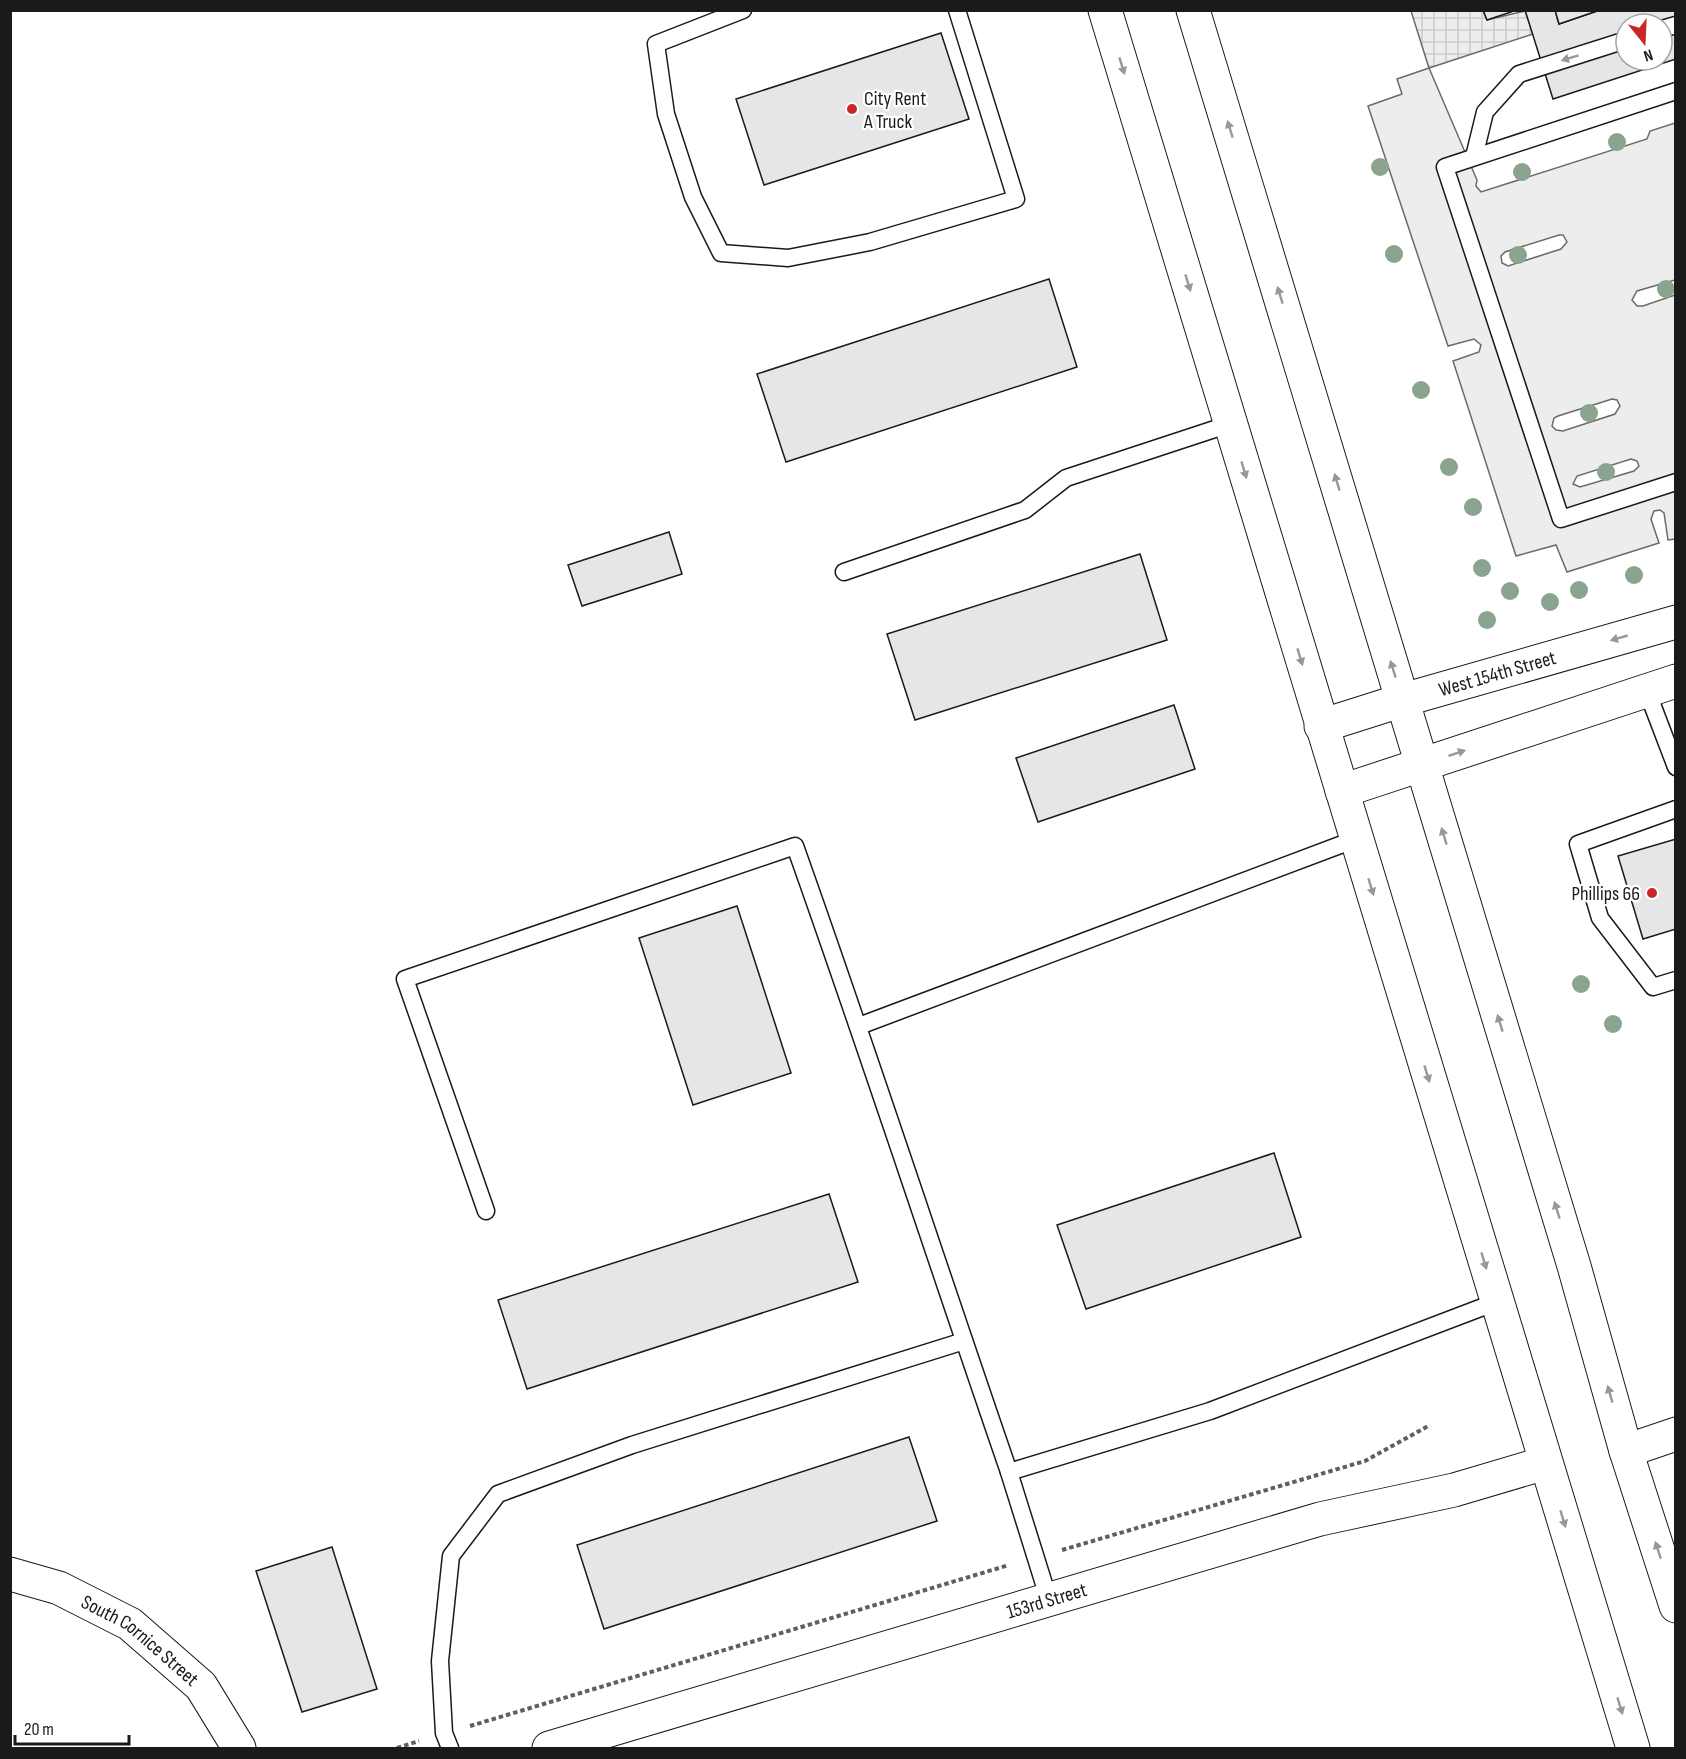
<svg xmlns="http://www.w3.org/2000/svg" width="1686" height="1759" viewBox="0 0 1686 1759" font-family="'Sofia Sans Condensed',sans-serif">
<defs>
<pattern id="plaza-grid" width="8" height="8" patternUnits="userSpaceOnUse" patternTransform="scale(1.5)"><rect width="8" height="8" fill="#ededed"/><path d="M0 4h8M4 0v8" fill="none" stroke="#cbcbcb"/></pattern>
</defs>
<rect width="100%" height="100%" fill="#fff"/>
<!-- parking -->
<path fill="#ededed" stroke="#6a6a6a" stroke-width="1.5" fill-rule="evenodd" d="M1429,68L1477,180L1476,186L1481,192L1647,139L1650,131L1675,123V280L1637,291L1632,300L1637,306H1643L1675,295V539L1668,540L1664,513L1660,510L1654,511L1651,519L1659,543L1567,572L1556,545L1516,556L1453,361L1479,352L1481,345L1474,339L1448,346L1368,106L1402,94L1397,79ZM1559,235H1563L1567,242L1561,249L1508,266L1502,263L1501,256L1505,252ZM1612,399L1617,400L1620,406L1615,414L1563,431L1556,430L1552,426L1554,418L1558,416ZM1631,459L1637,461L1639,466L1634,471L1580,487L1573,484L1577,476Z"/>
<!-- plaza -->
<polygon fill="url(#plaza-grid)" stroke="#6a6a6a" stroke-width="1.5" points="1411,11 1483,11 1487,20 1525,11 1533,34 1429,68"/>
<!-- building -->
<g fill="#e6e6e6" stroke="#1a1a1a" stroke-width="1.5" fill-rule="evenodd">
<polygon points="1483,10 1517,10 1487,20"/>
<path d="M1525,10H1555L1559,24L1600,10H1676V59L1553,99ZM1626,24H1662V60H1626Z"/>
<polygon points="1555,10 1600,10 1559,24"/>
<polygon points="941,33 969,119 764,185 736,99"/>
<polygon points="1049,279 1077,367 786,462 757,374"/>
<polygon points="669,532 682,574 582,606 568,565"/>
<polygon points="1140,554 1167,640 915,720 887,634"/>
<polygon points="1174,705 1195,769 1038,822 1016,758"/>
<polygon points="1676,839 1676,929 1643,939 1618,856"/>
<polygon points="737,906 791,1073 693,1105 639,938"/>
<polygon points="1274,1153 1301,1237 1086,1309 1057,1225"/>
<polygon points="829,1194 858,1282 527,1389 498,1300"/>
<polygon points="909,1437 937,1521 604,1629 577,1545"/>
<polygon points="332,1547 377,1689 302,1712 256,1571"/>
</g>
<g fill="none" stroke-linecap="round" stroke-linejoin="round">
<!-- service casing -->
<g stroke="#1a1a1a" stroke-width="19">
<g id="service">
<polyline points="743,10 656,44 666,114 693,197 721,253 788,258 870,242 1016,199 957,10"/>
<polyline points="1662,29 1676,25"/>
<polyline points="1676,91 1445,167 1561,519 1676,482"/>
<polyline points="1474,157 1485,112 1519,74 1626,40"/>
<polyline points="844,572 1025,510 1066,478 1230,424"/>
<polyline points="1647,691 1676,767"/>
<polyline points="1676,809 1578,844 1600,918 1653,987 1676,980"/>
<polyline points="859,1026 1356,839"/>
<path d="M486,1211L405,979L795,846C869,1054 937,1263 1009,1472L1210,1411L1496,1302"/>
<polyline points="1009,1472 1049,1600"/>
<polyline points="450,1748 444,1733 440,1661 451,1556 498,1494 632,1445 964,1341"/>
</g>
</g>
<!-- minor casing -->
<g stroke="#1a1a1a" stroke-width="35">
<g id="minor">
<path id="s1" d="M1321,726L1403,700L1676,622"/>
<polyline points="1342,791 1676,681"/>
<polyline points="1626,1451 1676,1434"/>
<path id="s2" d="M10,1574L59,1588L130,1624L201,1686L239,1748"/>
</g>
</g>
<!-- tertiary casing -->
<g stroke="#1a1a1a" stroke-width="35">
<g id="tertiary">
<path id="s3" d="M549,1748L1320,1519L1454,1490L1545,1463"/>
</g>
</g>
<!-- trunk casing -->
<g stroke="#1a1a1a" stroke-width="35">
<g id="trunk">
<polyline points="1105,10 1633,1748"/>
<polyline points="1193,10 1574,1266 1626,1451 1676,1606"/>
</g>
</g>
<!-- path -->
<g stroke="#5f5f5f" stroke-width="4" stroke-dasharray="4.5 3" stroke-linecap="butt">
<polyline points="1062,1550 1365,1461 1430,1425"/>
<polyline points="470,1726 1009,1565"/>
<polyline points="397,1748 419,1741"/>
</g>
<!-- service -->
<use href="#service" stroke="#fff" stroke-width="16"/>
<!-- minor -->
<use href="#minor" stroke="#fff" stroke-width="33"/>
<!-- tertiary -->
<use href="#tertiary" stroke="#fff" stroke-width="33"/>
<!-- trunk -->
<use href="#trunk" stroke="#fff" stroke-width="33"/>
</g>
<!-- trees -->
<g fill="#8aa48f">
<circle cx="1617" cy="142" r="9"/>
<circle cx="1380" cy="167" r="9"/>
<circle cx="1522" cy="172" r="9"/>
<circle cx="1394" cy="254" r="9"/>
<circle cx="1518" cy="255" r="9"/>
<circle cx="1666" cy="289" r="9"/>
<circle cx="1421" cy="390" r="9"/>
<circle cx="1589" cy="413" r="9"/>
<circle cx="1449" cy="467" r="9"/>
<circle cx="1606" cy="472" r="9"/>
<circle cx="1473" cy="507" r="9"/>
<circle cx="1482" cy="568" r="9"/>
<circle cx="1634" cy="575" r="9"/>
<circle cx="1579" cy="590" r="9"/>
<circle cx="1510" cy="591" r="9"/>
<circle cx="1550" cy="602" r="9"/>
<circle cx="1487" cy="620" r="9"/>
<circle cx="1581" cy="984" r="9"/>
<circle cx="1613" cy="1024" r="9"/>
</g>
<!-- one-way arrows -->
<defs><path id="oneway-solid" d="M-6-.8H1V-3.2L6.5 0L1 3.2V.8H-6Z" transform="scale(1.5)"/></defs>
<g fill="#989898">
<use href="#oneway-solid" transform="translate(1570 58) rotate(163)"/>
<use href="#oneway-solid" transform="translate(1122 66) rotate(73)"/>
<use href="#oneway-solid" transform="translate(1230 129) rotate(-107)"/>
<use href="#oneway-solid" transform="translate(1188 283) rotate(73)"/>
<use href="#oneway-solid" transform="translate(1280 295) rotate(-107)"/>
<use href="#oneway-solid" transform="translate(1244 470) rotate(73)"/>
<use href="#oneway-solid" transform="translate(1337 482) rotate(-107)"/>
<use href="#oneway-solid" transform="translate(1619 638) rotate(164)"/>
<use href="#oneway-solid" transform="translate(1300 657) rotate(73)"/>
<use href="#oneway-solid" transform="translate(1393 669) rotate(-107)"/>
<use href="#oneway-solid" transform="translate(1457 753) rotate(-18)"/>
<use href="#oneway-solid" transform="translate(1444 836) rotate(-107)"/>
<use href="#oneway-solid" transform="translate(1371 887) rotate(73)"/>
<use href="#oneway-solid" transform="translate(1500 1023) rotate(-107)"/>
<use href="#oneway-solid" transform="translate(1427 1074) rotate(73)"/>
<use href="#oneway-solid" transform="translate(1557 1210) rotate(-107)"/>
<use href="#oneway-solid" transform="translate(1484 1261) rotate(73)"/>
<use href="#oneway-solid" transform="translate(1610 1394) rotate(-106)"/>
<use href="#oneway-solid" transform="translate(1563 1519) rotate(73)"/>
<use href="#oneway-solid" transform="translate(1658 1550) rotate(-108)"/>
<use href="#oneway-solid" transform="translate(1620 1706) rotate(73)"/>
</g>
<!-- markers -->
<g fill="#c62828" stroke="#fff" stroke-width="2">
<circle cx="852" cy="109" r="6"/>
<circle cx="1652" cy="893" r="6"/>
</g>
<g text-anchor="middle" stroke-width="4.5" stroke-linejoin="round" paint-order="stroke">
<!-- poi labels -->
<g font-size="20" fill="#1a1a1a" stroke="#fff" text-anchor="start">
<text x="864" y="105">City Rent<tspan x="864" dy="23">A Truck</tspan></text>
<text x="1640" y="900" text-anchor="end">Phillips 66</text>
</g>
<!-- street labels -->
<g font-size="20" fill="#1a1a1a" stroke="#fff">
<text dy="7" stroke="none"><textPath href="#s1" startOffset="184">West 154th Street</textPath></text>
<text dy="7" stroke="none"><textPath href="#s3" startOffset="519">153rd Street</textPath></text>
<text dy="7" stroke="none"><textPath href="#s2" startOffset="148">South Cornice Street</textPath></text>
</g>
</g>
<!-- border -->
<rect width="1686" height="1759" fill="none" stroke="#1a1a1a" stroke-width="24"/>
<!-- north arrow -->
<g transform="translate(1644 42) rotate(162)"><circle r="28" fill="#ffffff" stroke="#a3a3a3" stroke-width="1.5"/>
<path d="M0-4.5L10 22L0 15L-10 22Z" fill="#c62828"/>
<text y="-9" font-size="16" font-weight="bold" text-anchor="middle" fill="#1a1a1a">N</text>
</g>
<!-- scale -->
<path d="M15 1735v9h114v-9" fill="none" stroke="#1a1a1a" stroke-width="3"/>
<text x="24" y="1735" font-size="18" fill="#1a1a1a" stroke="#ffffff" stroke-width="4.5" paint-order="stroke">20 m</text>
</svg>
